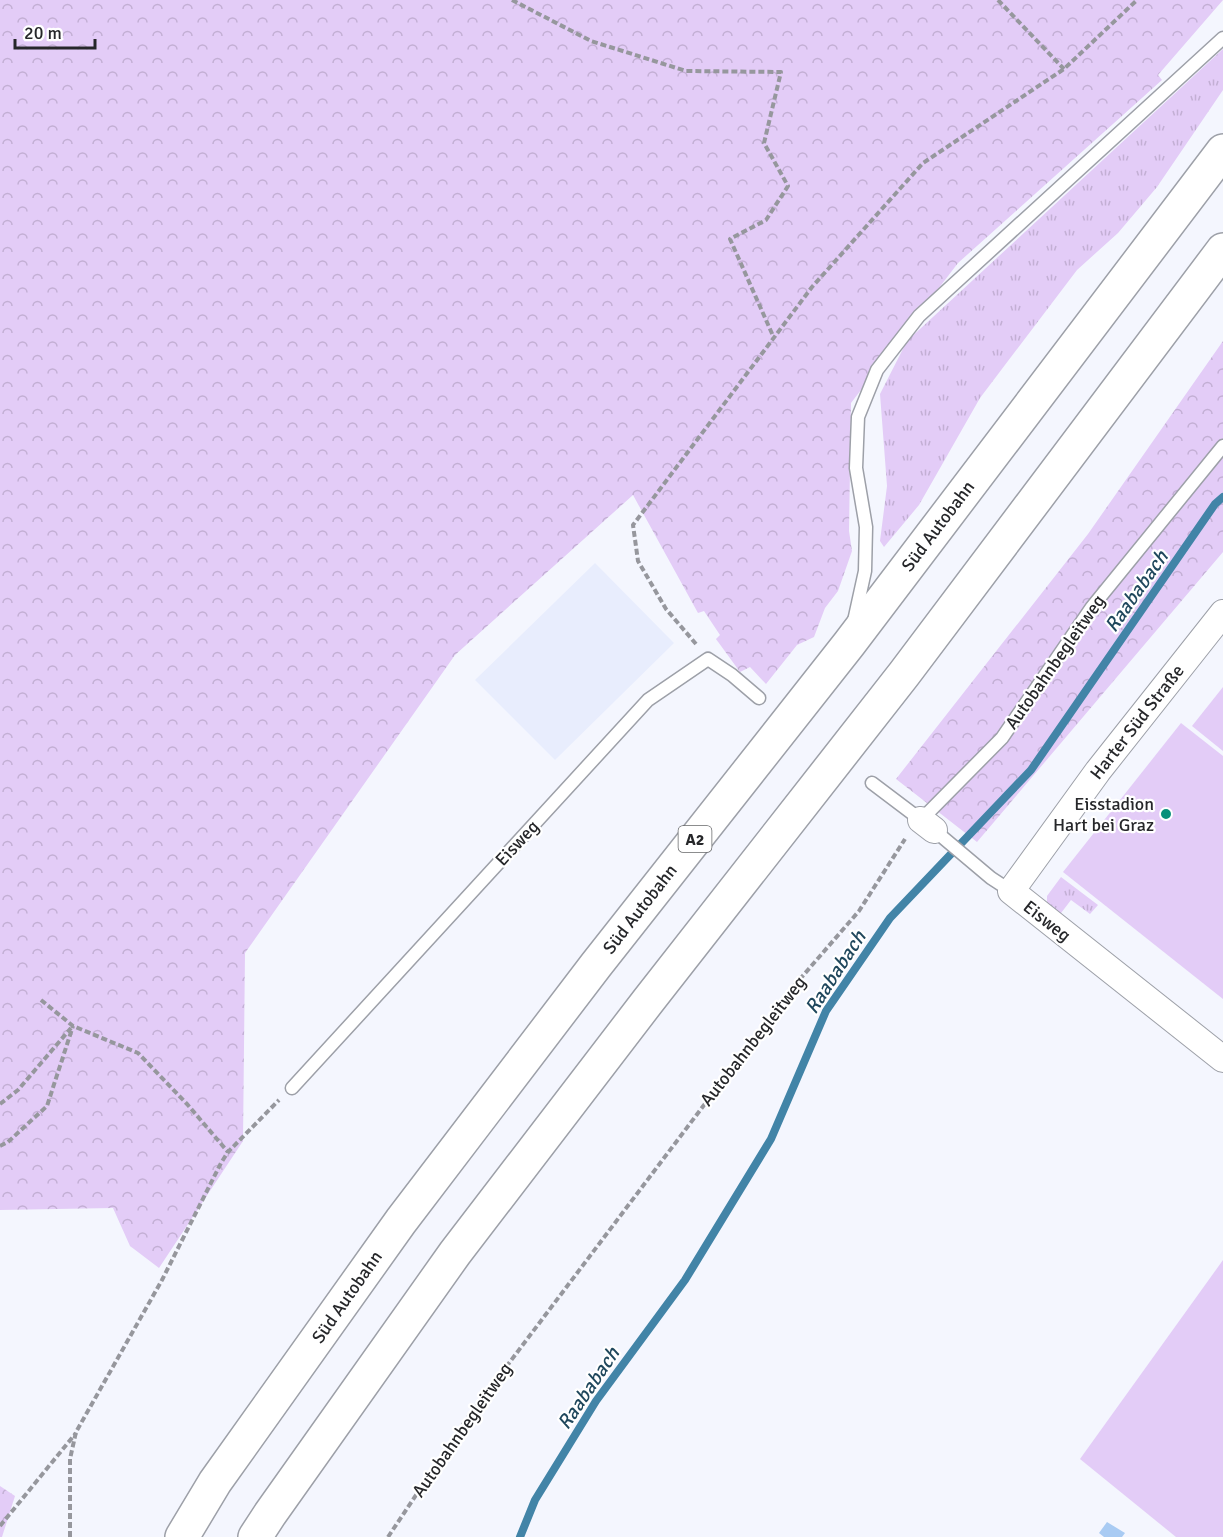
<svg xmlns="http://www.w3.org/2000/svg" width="1223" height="1537" viewBox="0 0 1223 1537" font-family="Signika,sans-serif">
<defs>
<pattern id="grass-tufts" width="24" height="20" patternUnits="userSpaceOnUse" patternTransform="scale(1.5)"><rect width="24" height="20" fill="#e3ccf7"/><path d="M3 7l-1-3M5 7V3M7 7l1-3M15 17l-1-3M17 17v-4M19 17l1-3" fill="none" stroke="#c3afd4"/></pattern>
<pattern id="forest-crowns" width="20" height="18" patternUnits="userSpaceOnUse" patternTransform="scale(1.5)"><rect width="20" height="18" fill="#e3ccf7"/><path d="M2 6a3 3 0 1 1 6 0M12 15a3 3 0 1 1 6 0" fill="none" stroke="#c3afd4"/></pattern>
</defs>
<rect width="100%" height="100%" fill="#f4f6fe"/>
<!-- built -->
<polygon fill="#e8edfd" points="595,563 674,643 555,760 475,680"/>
<!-- grass -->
<g fill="url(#grass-tufts)">
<polygon points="1223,49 1223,90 1157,187 1118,233 1077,270 980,398 919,505 884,547 880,541 887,486 880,394 907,341"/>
<polygon points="1061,877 1098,905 1090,914 1071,900 1058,917 1047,908 1047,896"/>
</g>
<!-- forest -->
<g fill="url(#forest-crowns)">
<polygon points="0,0 1223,0 1158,75 1162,80 958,263 851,403 849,531 852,551 838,591 825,608 814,637 797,645 766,684 750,667 740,672 716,639 720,635 704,611 698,613 633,495 455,655 245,953 243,1141 159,1268 130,1246 113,1208 0,1210"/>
<polygon points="1223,341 1223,552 977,842 896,779 1088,534"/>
<polygon points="0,1486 15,1496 2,1537 0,1537"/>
</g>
<!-- garden -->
<g fill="#e3ccf7">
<polygon points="1223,687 1223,751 1192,726"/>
<polygon points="1181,723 1223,756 1223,999 1063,872"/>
<polygon points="1223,1260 1223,1537 1176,1537 1080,1459"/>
</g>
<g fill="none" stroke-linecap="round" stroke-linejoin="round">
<!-- stream -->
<polyline stroke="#4284a7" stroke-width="8" points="520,1537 535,1500 596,1401 685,1280 771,1139 826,1011 890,918 1031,770 1215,504 1223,497"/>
</g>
<!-- building -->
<polygon fill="#a9cbf3" points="1107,1522 1125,1533 1122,1537 1104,1537 1099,1533"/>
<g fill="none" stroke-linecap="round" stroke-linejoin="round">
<!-- lane casing -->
<g stroke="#9da0a8" stroke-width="15">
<g id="lane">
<polyline points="854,621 865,571 866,527 856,468 858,417 877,370 919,316 1223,38"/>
<polyline points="872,783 921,820 1002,738 1092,607 1223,446"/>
<polyline points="934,830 991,878 1011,891"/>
<polyline points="292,1088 648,700 708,659 732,675 759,698"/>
</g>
</g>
<!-- street casing -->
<g stroke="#9da0a8" stroke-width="28">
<g id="street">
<polyline points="1223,613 1098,771 1011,891 1223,1059"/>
<polyline points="921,820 934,830"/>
</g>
</g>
<!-- highway casing -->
<g stroke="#9da0a8" stroke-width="36">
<g id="highway">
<polyline points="182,1537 215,1482 401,1221 596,965 849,644 1223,151"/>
<polyline points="255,1537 270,1514 455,1253 648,1001 904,674 1223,250"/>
</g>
</g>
<!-- path -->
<g stroke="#96979d" stroke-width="4" stroke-dasharray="6 3" stroke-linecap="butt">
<polyline points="512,0 591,41 686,71 781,72 764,143 788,186 766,220 730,239 774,338"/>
<polyline points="998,0 1064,69"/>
<polyline points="696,644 666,609 638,561 633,525 812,287 923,163 1064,69 1137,0"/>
<polyline points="41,1000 73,1026 138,1053 187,1104 228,1152"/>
<polyline points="0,1104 18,1090 71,1028"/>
<polyline points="0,1146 8,1142 47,1106 73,1026"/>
<polyline points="0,1526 76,1433"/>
<polyline points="70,1537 70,1459 76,1432 162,1280 221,1163 228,1152 279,1100"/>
<polyline points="388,1537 466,1420 794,986 859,911 905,839"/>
</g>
<!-- lane -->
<use href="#lane" stroke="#fff" stroke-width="12"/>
<!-- street -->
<use href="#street" stroke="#fff" stroke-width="26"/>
<!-- highway -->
<use href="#highway" stroke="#fff" stroke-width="33"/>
</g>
<!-- markers -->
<circle fill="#08917b" stroke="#fff" stroke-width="2" cx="1166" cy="814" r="6"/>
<g text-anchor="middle" stroke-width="4.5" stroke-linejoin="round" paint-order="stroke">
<!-- shield labels -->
<rect fill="#fff" stroke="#67686a" stroke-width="1.5" x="678.5" y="826" width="33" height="26" rx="4.5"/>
<g font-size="16" font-weight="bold" fill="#26272a">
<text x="695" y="845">A2</text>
</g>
<!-- street labels -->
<g font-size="18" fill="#26272a" stroke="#fff">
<text transform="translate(938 526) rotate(-53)" y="6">Süd Autobahn</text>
<text transform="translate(1055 662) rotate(-55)" y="6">Autobahnbegleitweg</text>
<text transform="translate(1137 722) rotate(-52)" y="6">Harter Süd Straße</text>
<text transform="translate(517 843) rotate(-47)" y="6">Eisweg</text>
<text transform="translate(640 909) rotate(-52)" y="6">Süd Autobahn</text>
<text transform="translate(1047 921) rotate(38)" y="6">Eisweg</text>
<text transform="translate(753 1041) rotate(-52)" y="6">Autobahnbegleitweg</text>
<text transform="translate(347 1297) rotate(-55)" y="6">Süd Autobahn</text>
<text transform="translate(462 1430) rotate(-55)" y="6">Autobahnbegleitweg</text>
</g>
<!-- poi labels -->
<g font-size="18" fill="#26272a" stroke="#fff" text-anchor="end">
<text x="1154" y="810">Eisstadion<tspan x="1154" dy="21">Hart bei Graz</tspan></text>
</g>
<!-- water labels -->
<g font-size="20" font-style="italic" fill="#1f475c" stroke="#fff">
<text transform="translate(1136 591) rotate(-55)" y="7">Raababach</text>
<text transform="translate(835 972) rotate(-57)" y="7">Raababach</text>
<text transform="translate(588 1388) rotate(-56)" y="7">Raababach</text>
</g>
</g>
<!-- scale -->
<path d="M15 39v9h80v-9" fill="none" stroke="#26272a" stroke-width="3"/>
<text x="24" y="39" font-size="18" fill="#26272a" stroke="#ffffff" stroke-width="4.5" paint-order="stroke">20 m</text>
</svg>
